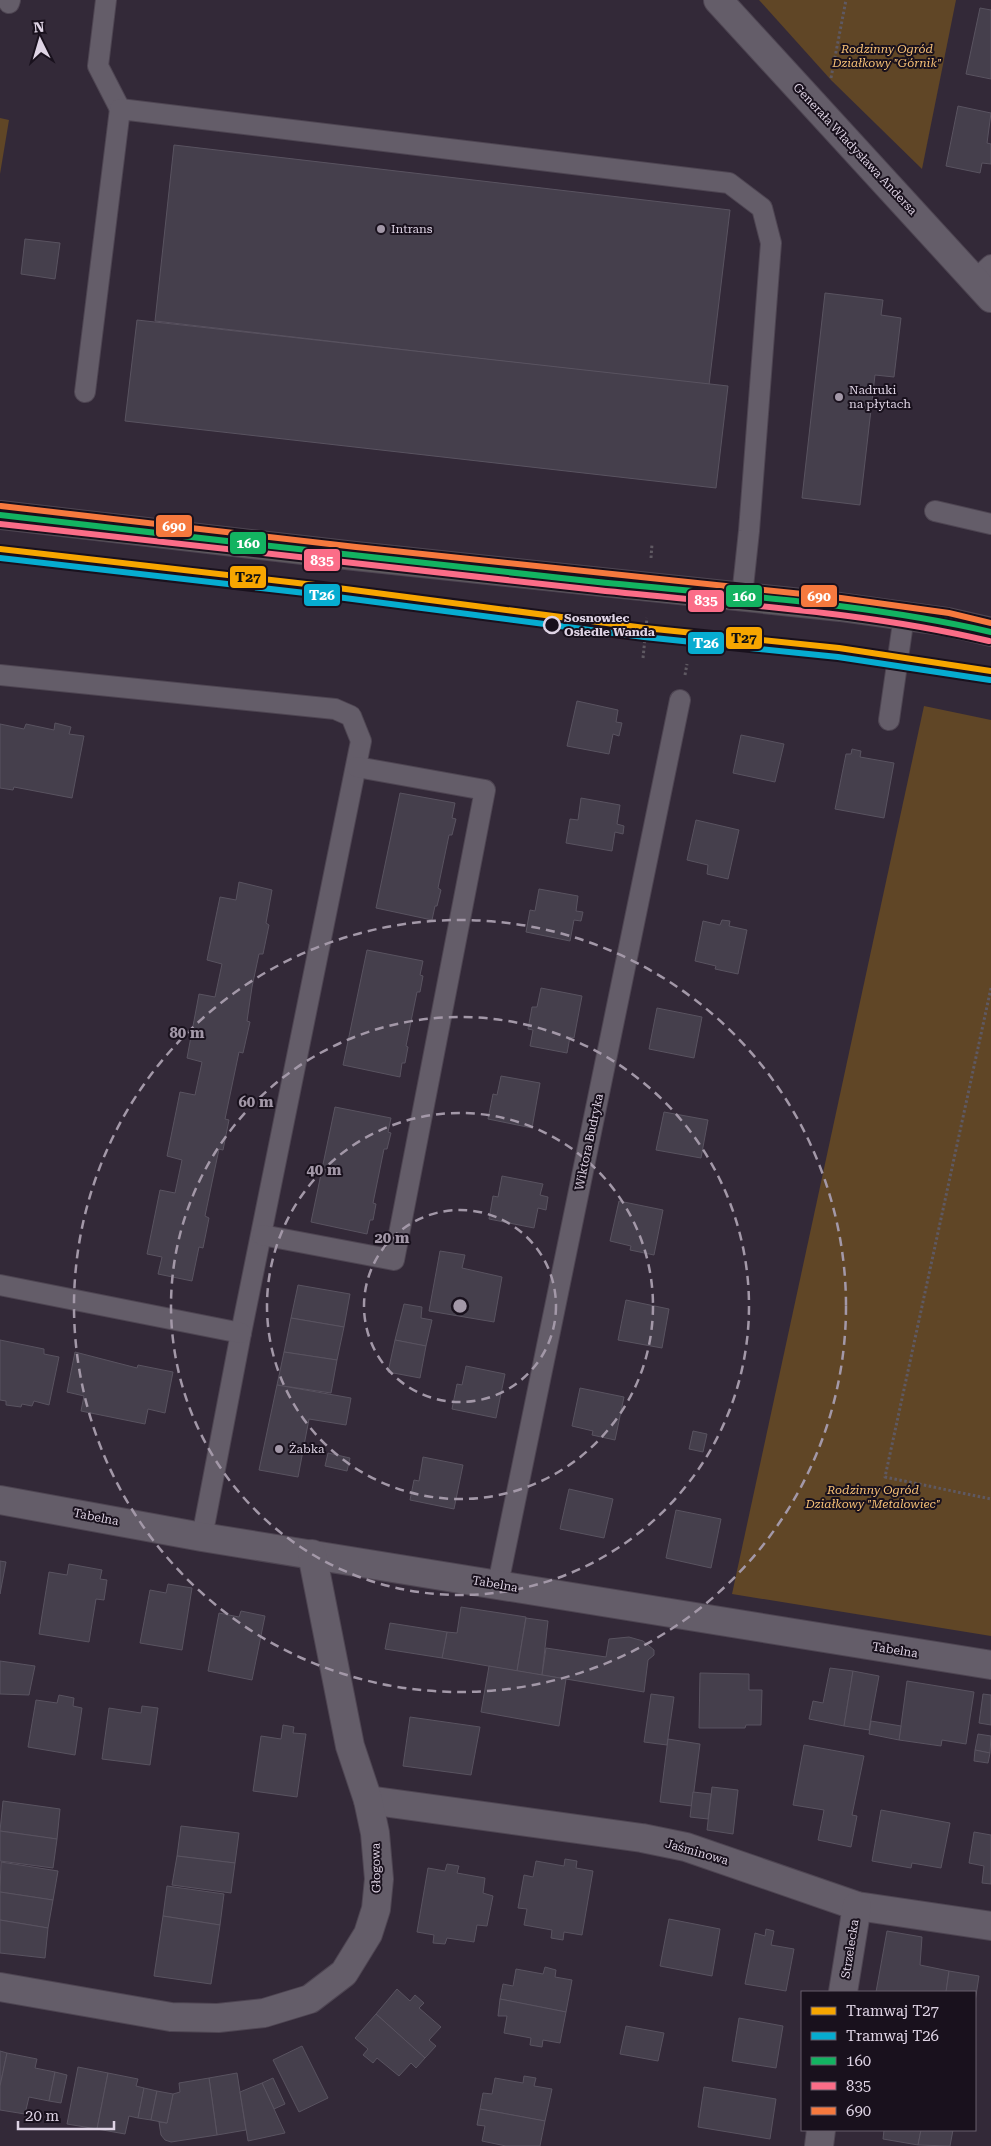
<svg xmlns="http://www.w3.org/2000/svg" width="991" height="2146" viewBox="0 0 991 2146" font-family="'Roboto Serif',serif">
<rect width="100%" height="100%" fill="#332938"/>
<!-- green -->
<g fill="#604626">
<polygon points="759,0 956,0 922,169 831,80"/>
<polygon points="0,118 9,120 0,174"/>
<polygon points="924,706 991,720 991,1636 732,1594"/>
</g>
<!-- building -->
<g fill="#453f4c" stroke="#595360">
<polygon points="980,8 991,10 991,79 966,74"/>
<polygon points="958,106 991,113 987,143 991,144 991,164 982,163 980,173 946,166"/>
<polygon points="174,145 730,210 709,385 155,321"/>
<polygon points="25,239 60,243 55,279 21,274"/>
<polygon points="825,293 883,300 881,315 901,318 894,377 875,375 860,505 802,498"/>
<polygon points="137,320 728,386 716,488 125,421"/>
<polygon points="577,701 618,710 616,722 622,723 619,736 613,734 609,754 567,746"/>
<polygon points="55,723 71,727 69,734 84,736 72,798 14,787 13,790 0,788 0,724 24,729 26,724 54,730"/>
<polygon points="741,735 784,744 775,782 733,773"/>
<polygon points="852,749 861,751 860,757 894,763 884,818 835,809 846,754 851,754"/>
<polygon points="400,793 455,803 452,818 456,819 452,835 449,835 438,888 441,890 437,906 435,906 432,920 376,908"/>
<polygon points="581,798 620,805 617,824 624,826 623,834 615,832 612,851 566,843 570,819 578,820"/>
<polygon points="696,820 739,830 728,879 707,874 708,865 687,860"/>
<polygon points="239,882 272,890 266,923 269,925 263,954 259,954 252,987 247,1021 250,1022 243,1053 239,1052 225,1119 229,1120 223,1150 219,1149 205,1216 209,1218 203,1248 199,1247 192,1281 158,1274 162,1257 147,1254 160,1190 175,1193 182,1160 167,1156 180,1092 195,1095 202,1062 187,1058 199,994 215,997 222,964 207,960 220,897 236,900"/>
<polygon points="539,889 578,896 576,911 583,912 581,921 574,920 570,941 526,932 530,910 535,911"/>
<polygon points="722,920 730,921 729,926 747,930 738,974 715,969 716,966 695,961 703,921 720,925"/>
<polygon points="367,950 423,961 420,975 423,976 420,992 417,992 406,1046 408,1047 405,1063 402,1063 400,1077 343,1065"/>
<polygon points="541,988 582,996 574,1038 570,1037 567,1053 530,1046 533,1030 528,1029 532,1007 537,1007"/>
<polygon points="657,1008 702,1017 694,1058 649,1049"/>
<polygon points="501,1076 540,1083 532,1128 488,1119 493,1094 497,1095"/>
<polygon points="335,1107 391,1118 388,1132 391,1133 387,1149 384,1149 373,1203 376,1204 373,1220 370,1220 367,1234 311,1222"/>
<polygon points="664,1112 708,1120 701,1158 656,1150"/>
<polygon points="502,1176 543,1184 540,1195 548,1197 546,1210 538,1208 534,1228 489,1219 493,1196 498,1197"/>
<polygon points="619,1201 663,1210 654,1255 630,1250 631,1246 610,1241"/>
<polygon points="440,1251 465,1255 462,1268 502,1277 494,1322 429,1311"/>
<polygon points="298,1285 350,1294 344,1327 291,1318"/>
<polygon points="626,1300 669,1309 662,1348 618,1340"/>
<polygon points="404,1304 422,1307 421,1318 432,1320 426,1346 395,1340"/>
<polygon points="291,1318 344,1327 337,1360 284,1352"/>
<polygon points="0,1340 44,1349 44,1354 59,1357 49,1405 34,1401 32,1406 22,1404 21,1407 6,1405 6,1401 0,1400"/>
<polygon points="395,1340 426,1346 420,1378 388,1372"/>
<polygon points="75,1352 137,1368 138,1365 173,1372 165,1413 148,1409 145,1424 81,1411 84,1396 67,1392"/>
<polygon points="284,1352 337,1360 331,1393 277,1385"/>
<polygon points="466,1366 505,1374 496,1418 452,1409 457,1384 462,1385"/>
<polygon points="277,1385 351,1398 346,1425 309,1419 298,1477 259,1470"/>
<polygon points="580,1388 624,1397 615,1440 592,1435 593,1431 572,1426"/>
<polygon points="693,1431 707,1434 703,1452 689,1449"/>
<polygon points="328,1453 350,1458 347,1471 325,1466"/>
<polygon points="423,1457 463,1465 454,1509 410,1500 414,1480 419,1481"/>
<polygon points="569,1489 613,1499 604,1538 560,1529"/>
<polygon points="676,1510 721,1519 711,1568 666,1558"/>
<polygon points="0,1561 6,1562 0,1594"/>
<polygon points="69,1564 102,1570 100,1579 107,1580 104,1600 96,1599 89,1642 39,1634 49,1572 67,1575"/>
<polygon points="168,1584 192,1588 182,1650 140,1643 150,1590 166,1593"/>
<polygon points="461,1607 526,1617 517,1671 442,1658 447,1632 457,1633"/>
<polygon points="241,1611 265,1616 252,1680 208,1671 219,1613 239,1617"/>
<polygon points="526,1618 548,1621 542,1675 517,1671"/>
<polygon points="390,1623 447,1632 442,1658 385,1649"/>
<polygon points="629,1637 643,1641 654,1650 654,1655 648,1660 644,1692 542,1675 546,1648 606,1657 609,1639"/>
<polygon points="0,1661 35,1666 29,1695 0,1694"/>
<polygon points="489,1666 566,1679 559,1726 481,1712"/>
<polygon points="830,1668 853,1671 844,1726 809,1719 813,1701 823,1703"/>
<polygon points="853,1671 879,1676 869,1730 844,1726"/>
<polygon points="700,1673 749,1674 749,1690 762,1690 761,1725 746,1725 745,1728 699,1728"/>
<polygon points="907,1681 974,1692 966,1744 942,1740 941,1746 899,1740"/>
<polygon points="651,1694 674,1697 667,1745 644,1742"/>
<polygon points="983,1694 991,1695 991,1725 979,1723"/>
<polygon points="59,1695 74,1698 73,1706 82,1708 75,1755 28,1747 36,1700 57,1703"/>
<polygon points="142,1706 158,1708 150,1765 102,1759 109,1708 141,1713"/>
<polygon points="410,1717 480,1727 471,1775 403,1766"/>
<polygon points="871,1721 901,1726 899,1740 869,1734"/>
<polygon points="283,1725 294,1727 293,1733 306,1734 297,1797 253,1791 261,1736 281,1739"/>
<polygon points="978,1734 991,1736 990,1753 975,1750"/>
<polygon points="668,1739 700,1744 692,1806 660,1802"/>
<polygon points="804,1745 864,1756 852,1815 857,1816 851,1847 818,1840 824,1810 793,1805"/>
<polygon points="975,1750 990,1753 988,1763 974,1761"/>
<polygon points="712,1787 738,1790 733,1834 707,1830"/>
<polygon points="693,1792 711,1794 708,1819 690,1817"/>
<polygon points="3,1801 60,1809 57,1839 0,1831"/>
<polygon points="881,1810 950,1823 941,1868 912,1863 911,1868 872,1861"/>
<polygon points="181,1826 239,1833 235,1863 177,1856"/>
<polygon points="0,1831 57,1839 53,1868 0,1861"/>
<polygon points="974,1832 991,1835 991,1884 982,1883 984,1866 969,1863"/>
<polygon points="177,1856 235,1863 231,1893 172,1885"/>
<polygon points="565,1859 577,1861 576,1868 593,1871 582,1935 564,1932 563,1940 551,1938 552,1930 524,1925 527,1909 518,1908 524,1875 533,1877 536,1861 564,1866"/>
<polygon points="1,1862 58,1871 53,1900 0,1892"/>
<polygon points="447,1864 459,1866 457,1873 485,1878 483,1893 493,1896 487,1926 477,1925 474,1942 447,1938 445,1944 433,1943 434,1935 417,1932 428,1868 445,1871"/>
<polygon points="167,1886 224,1894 220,1925 163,1916"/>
<polygon points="0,1892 53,1900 48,1928 0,1920"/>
<polygon points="163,1916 220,1925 211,1984 154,1976"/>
<polygon points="669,1919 720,1929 712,1976 660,1966"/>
<polygon points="0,1920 48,1928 45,1958 0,1953"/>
<polygon points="766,1929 774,1931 771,1945 794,1949 786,1991 745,1984 755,1933 765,1936"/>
<polygon points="887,1931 922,1937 920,1965 949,1971 946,1992 876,1992"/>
<polygon points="545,1967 556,1970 555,1977 572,1980 566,2012 500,1999 503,1984 513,1986 516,1969 543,1974"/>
<polygon points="949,1971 979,1976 975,2002 975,1992 946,1992"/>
<polygon points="397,1989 410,2001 415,1995 424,2003 419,2008 441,2027 429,2040 436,2046 425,2058 376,2014"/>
<polygon points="500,1999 566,2012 560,2043 543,2040 542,2047 530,2045 531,2038 504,2033 507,2016 498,2016"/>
<polygon points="376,2014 425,2058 416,2068 411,2063 399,2076 377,2058 373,2063 363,2055 368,2049 355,2038"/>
<polygon points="739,2018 783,2026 776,2068 732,2061"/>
<polygon points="626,2026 664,2033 658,2061 620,2054"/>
<polygon points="302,2046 328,2098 299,2112 273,2060"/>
<polygon points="0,2051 7,2053 0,2086"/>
<polygon points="7,2053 37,2059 35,2068 55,2072 49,2101 29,2097 25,2114 0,2110 0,2086"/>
<polygon points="78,2067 108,2073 97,2129 67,2124"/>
<polygon points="55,2072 67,2075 61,2103 49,2101"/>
<polygon points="108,2073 138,2079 136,2086 144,2088 138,2118 129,2116 125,2134 97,2129"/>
<polygon points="237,2073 246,2130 217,2135 209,2078"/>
<polygon points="524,2076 536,2078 534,2086 552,2089 545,2121 480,2109 483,2093 492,2094 495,2078 523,2083"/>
<polygon points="209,2078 217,2135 171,2142 165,2140 161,2135 159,2122 167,2123 173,2094 180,2092 179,2083"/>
<polygon points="273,2078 285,2104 274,2109 262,2083"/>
<polygon points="262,2083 285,2133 248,2141 240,2092"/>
<polygon points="704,2087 776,2099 770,2139 698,2127"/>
<polygon points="144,2088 157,2091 151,2120 138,2118"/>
<polygon points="157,2091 173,2094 167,2123 151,2120"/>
<polygon points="480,2109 545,2121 540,2146 506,2146 482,2141 485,2126 477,2125"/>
<polygon points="884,2130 921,2130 918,2145 883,2139"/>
<polygon points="921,2130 953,2130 950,2146 918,2145"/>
</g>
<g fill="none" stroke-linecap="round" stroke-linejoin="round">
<!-- service casing -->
<g stroke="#4e4552" stroke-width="22">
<g id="service">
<polyline points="106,0 98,66 120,109"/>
<polyline points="9,3 10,0"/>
<polyline points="975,280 991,265"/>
<polyline points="85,392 120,109 729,183 762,208 771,243 749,531 742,596"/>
<polyline points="935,511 991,524"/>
<polyline points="0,675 335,709 351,716 361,741 241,1333 202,1537"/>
<polyline points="889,720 904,616"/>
<polyline points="262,1235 394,1260 485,790 357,767"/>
<polyline points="0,1285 241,1333"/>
<polyline points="498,1584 680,700"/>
</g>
</g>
<!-- minor casing -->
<g stroke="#4e4552" stroke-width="30">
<g id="minor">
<polyline points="718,0 991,298"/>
<polyline points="0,1500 202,1537 991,1665"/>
<polyline points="368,1800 642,1838 686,1847 857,1906 991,1926"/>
<polyline points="0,1987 171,2017 218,2018 264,2013 310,1999 344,1973 368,1934 376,1909 379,1879 375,1833 368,1800 350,1746 312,1554"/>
<polyline points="843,1992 857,1906"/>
<polyline points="819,2146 821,2130"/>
</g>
</g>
<!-- secondary casing -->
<g stroke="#4e4552" stroke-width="30">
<polyline id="secondary" points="0,515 355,556 840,607 948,622 991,632"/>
</g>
<!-- path -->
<g stroke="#5f5962" stroke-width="3" stroke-dasharray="2.5 2.5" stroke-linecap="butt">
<polyline points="831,78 846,0"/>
<polyline points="651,558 652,544"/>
<polyline points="643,658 647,618"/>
<polyline points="685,675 687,664"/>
<polyline points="991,988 885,1477 991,1499"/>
</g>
<!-- service -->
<use href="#service" stroke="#645d69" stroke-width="20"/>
<!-- minor -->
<use href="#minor" stroke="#645d69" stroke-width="28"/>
<!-- secondary -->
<use href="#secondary" stroke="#5e5a5f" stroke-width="28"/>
<!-- bus-1 casing -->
<g stroke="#19111d" stroke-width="10">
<path id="bus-1" d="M0,515C199,538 399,561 598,582C727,595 865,603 991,632"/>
</g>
<!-- bus-2 casing -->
<g stroke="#19111d" stroke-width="10">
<path id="bus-2" d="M0,524C199,547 398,569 597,590C726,604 863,611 989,641"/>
</g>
<!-- bus-3 casing -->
<g stroke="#19111d" stroke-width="10">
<polyline id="bus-3" points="1,506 356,547 841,598 949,613 991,623"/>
</g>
<!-- bus-1 -->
<use href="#bus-1" stroke="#13b361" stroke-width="6"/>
<!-- bus-2 -->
<use href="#bus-2" stroke="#fb6d88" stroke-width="6"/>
<!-- bus-3 -->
<use href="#bus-3" stroke="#f6793e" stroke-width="6"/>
<!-- tram-1 casing -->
<g stroke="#19111d" stroke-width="10">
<polyline id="tram-1" points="0,549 315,585 645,628 839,648 991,671"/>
</g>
<!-- tram-2 casing -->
<g stroke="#19111d" stroke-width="10">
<polyline id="tram-2" points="0,558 314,594 644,637 838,657 990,680"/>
</g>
<!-- tram-1 -->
<use href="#tram-1" stroke="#f7a600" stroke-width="6"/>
<!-- tram-2 -->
<use href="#tram-2" stroke="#06acd0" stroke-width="6"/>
</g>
<!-- distance rings -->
<g fill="none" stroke="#a398a8" stroke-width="2.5" stroke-dasharray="9 6">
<circle cx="460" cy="1306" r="96"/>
<circle cx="460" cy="1306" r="193"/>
<circle cx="460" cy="1306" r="289"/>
<circle cx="460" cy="1306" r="386"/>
</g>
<!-- markers -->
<g fill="#a398a8" stroke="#19111d" stroke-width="2">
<circle cx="381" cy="229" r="5"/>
<circle cx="839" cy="397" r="5"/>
<circle cx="279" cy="1449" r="5"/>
</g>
<circle fill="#19111d" stroke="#dfd4e5" stroke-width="2.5" cx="552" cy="625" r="8"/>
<g text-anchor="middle" stroke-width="4" stroke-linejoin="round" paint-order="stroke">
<!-- park labels -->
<g font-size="12" font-style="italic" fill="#f6c076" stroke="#19111d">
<text x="887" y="53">Rodzinny Ogród<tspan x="887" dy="14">Działkowy "Górnik"</tspan></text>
<text x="873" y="1494">Rodzinny Ogród<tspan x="873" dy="14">Działkowy "Metalowiec"</tspan></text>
</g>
<!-- street labels -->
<g font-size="12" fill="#dfd4e5" stroke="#19111d">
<text transform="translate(855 149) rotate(47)" y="4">Generała Władysława Andersa</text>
<text transform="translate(589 1142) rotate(-78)" y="4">Wiktora Budryka</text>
<text transform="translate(96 1517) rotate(11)" y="4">Tabelna</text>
<text transform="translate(495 1584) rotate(10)" y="4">Tabelna</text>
<text transform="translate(895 1650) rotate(9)" y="4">Tabelna</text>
<text transform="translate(697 1852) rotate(16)" y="4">Jaśminowa</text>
<text transform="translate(376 1868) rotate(-91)" y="4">Głogowa</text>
<text transform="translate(850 1949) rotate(-81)" y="4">Strzelecka</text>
</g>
<!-- poi labels -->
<g font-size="12" fill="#dfd4e5" stroke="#19111d" text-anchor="start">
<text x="391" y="233">Intrans</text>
<text x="849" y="394">Nadruki<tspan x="849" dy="14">na płytach</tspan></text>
<text x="289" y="1453">Żabka</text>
</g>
<!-- stop labels -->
<g font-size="12" font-weight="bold" fill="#dfd4e5" stroke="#19111d" text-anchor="start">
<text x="564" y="622">Sosnowiec<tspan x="564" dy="14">Osiedle Wanda</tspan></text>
</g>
</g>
<circle cx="460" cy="1306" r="8" fill="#a398a8" stroke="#19111d" stroke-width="2.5"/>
<g font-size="15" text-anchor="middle" font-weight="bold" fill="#a398a8" stroke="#19111d" stroke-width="4" stroke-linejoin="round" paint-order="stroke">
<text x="187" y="1038">80 m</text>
<text x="256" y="1107">60 m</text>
<text x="324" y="1175">40 m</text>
<text x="392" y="1243">20 m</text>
</g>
<g stroke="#19111d" stroke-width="2">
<rect x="155" y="514" width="38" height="24" rx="5" fill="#f6793e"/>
<rect x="229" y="531" width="38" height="24" rx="5" fill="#13b361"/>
<rect x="303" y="548" width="38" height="24" rx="5" fill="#fb6d88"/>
<rect x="229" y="565" width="38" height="24" rx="5" fill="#f7a600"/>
<rect x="303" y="583" width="38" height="24" rx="5" fill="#06acd0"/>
<rect x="800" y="584" width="38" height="24" rx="5" fill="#f6793e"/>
<rect x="725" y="584" width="38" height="24" rx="5" fill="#13b361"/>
<rect x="687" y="589" width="38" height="24" rx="5" fill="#fb6d88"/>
<rect x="725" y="626" width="38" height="24" rx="5" fill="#f7a600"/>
<rect x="687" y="631" width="38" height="24" rx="5" fill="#06acd0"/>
</g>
<g font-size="14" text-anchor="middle" font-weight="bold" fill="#fff">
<text x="174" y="531">690</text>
<text x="248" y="548">160</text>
<text x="322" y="565">835</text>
<text x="322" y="600">T26</text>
<text x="819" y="601">690</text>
<text x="744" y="601">160</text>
<text x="706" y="605">835</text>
<text x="706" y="648">T26</text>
</g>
<g font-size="14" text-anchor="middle" font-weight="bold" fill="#111">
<text x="248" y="582">T27</text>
<text x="744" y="643">T27</text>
</g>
<!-- legend -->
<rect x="801" y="1991" width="175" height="140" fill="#19111d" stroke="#685f6d"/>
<rect x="811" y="2007" width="25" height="8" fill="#f7a600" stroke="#685f6d"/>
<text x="846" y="2016" font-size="15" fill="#dfd4e5">Tramwaj T27</text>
<rect x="811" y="2032" width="25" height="8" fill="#06acd0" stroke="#685f6d"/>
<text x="846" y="2041" font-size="15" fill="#dfd4e5">Tramwaj T26</text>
<rect x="811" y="2057" width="25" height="8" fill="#13b361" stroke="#685f6d"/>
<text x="846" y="2066" font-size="15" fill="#dfd4e5">160</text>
<rect x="811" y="2082" width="25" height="8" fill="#fb6d88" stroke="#685f6d"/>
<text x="846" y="2091" font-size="15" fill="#dfd4e5">835</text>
<rect x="811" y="2107" width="25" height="8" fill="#f6793e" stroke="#685f6d"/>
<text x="846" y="2116" font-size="15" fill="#dfd4e5">690</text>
<!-- north arrow -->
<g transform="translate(40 40) rotate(355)" stroke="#19111d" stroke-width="4" paint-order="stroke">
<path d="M0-4L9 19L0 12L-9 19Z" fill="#dfd4e5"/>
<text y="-8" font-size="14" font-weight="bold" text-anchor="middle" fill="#dfd4e5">N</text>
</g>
<!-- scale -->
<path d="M18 2121v8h96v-8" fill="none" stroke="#dfd4e5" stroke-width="2.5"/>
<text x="25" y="2121" font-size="15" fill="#dfd4e5" stroke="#19111d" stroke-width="4" paint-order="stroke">20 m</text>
</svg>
